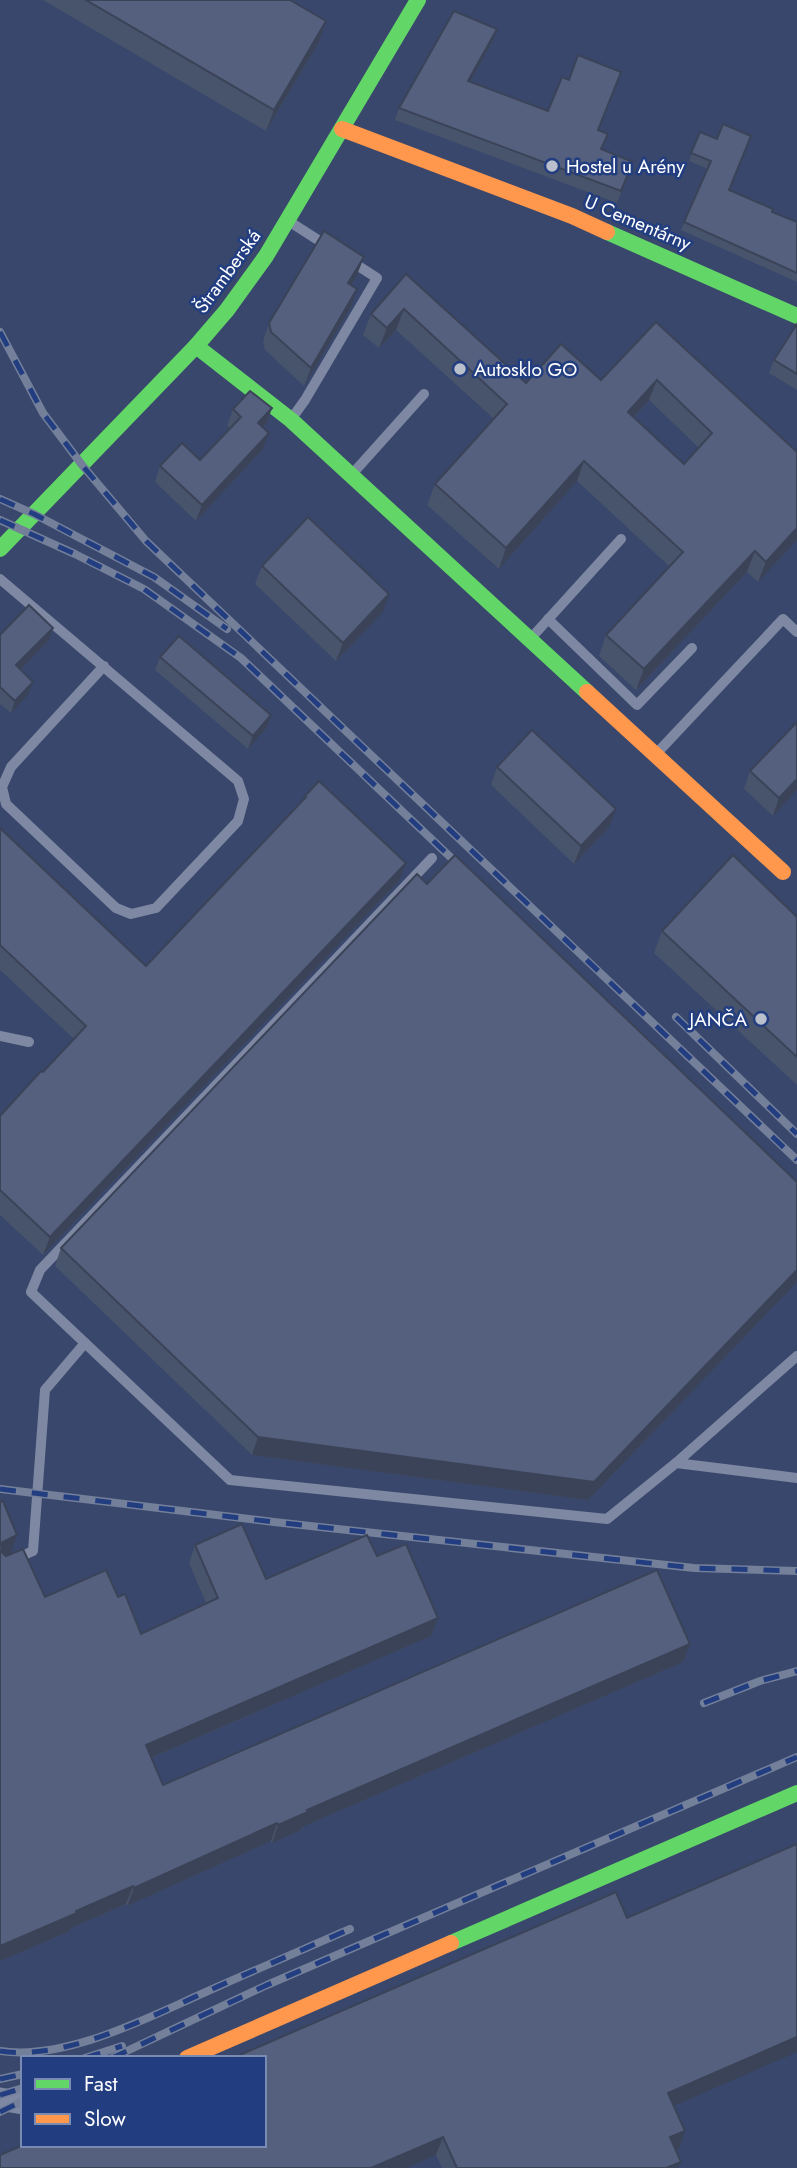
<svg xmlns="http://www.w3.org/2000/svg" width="797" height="2168" viewBox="0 0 797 2168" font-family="Jost,sans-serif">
<rect width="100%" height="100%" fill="#38476b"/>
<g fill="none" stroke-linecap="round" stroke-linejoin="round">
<!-- lane -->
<g stroke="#7e88a2" stroke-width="10">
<polyline points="290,222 329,247"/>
<polyline points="292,418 305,400 377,278 349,260"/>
<polyline points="354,472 424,394"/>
<polyline points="0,579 238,781 244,799 238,821 156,908 131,914 116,908 6,804 2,787 11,767 104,666"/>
<polyline points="548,619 637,705 692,648"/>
<polyline points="532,637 621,539"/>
<polyline points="657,753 783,619 797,632"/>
<polyline points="432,858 40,1270 31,1292 230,1480 607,1519 676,1463"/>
<polyline points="0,1036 29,1042"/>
<polyline points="797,1356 676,1463 797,1478"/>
<polyline points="0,1566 33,1551 45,1390 85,1343"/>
</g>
<!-- street -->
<polyline stroke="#7e88a2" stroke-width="23" points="0,2099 23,2103"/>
<!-- fast -->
<g stroke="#63d668" stroke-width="16">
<polyline points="607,232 797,316"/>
<polyline points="196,346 291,420 587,692"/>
<polyline points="0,549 196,346 227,310 266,256 418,0"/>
<polyline points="451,1943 797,1793"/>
</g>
<!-- slow -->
<g stroke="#ff974d" stroke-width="16">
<polyline points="342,129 572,216 607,232"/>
<polyline points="587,692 783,872"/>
<polyline points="187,2058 451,1943"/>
</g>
<!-- rail casing -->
<g stroke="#747f99" stroke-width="8">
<g id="rail">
<polyline points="0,332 43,413 82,465 146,541 797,1160"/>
<polyline points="0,499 34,514 154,577 227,629"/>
<polyline points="0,520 75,554 144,589 241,658 465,871"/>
<polyline points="676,1017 797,1134"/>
<polyline points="0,1489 274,1522 694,1568 797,1571"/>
<polyline points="704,1703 760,1681 797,1671"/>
<path d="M0,2051C66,2061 149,2017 208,1991C255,1970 302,1950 350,1929"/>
<polyline points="85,2058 122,2046"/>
<polyline points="112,2058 267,1985 797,1757"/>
<polyline points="0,2079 23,2074"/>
<polyline points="0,2095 23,2088"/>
<polyline points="0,2112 23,2101"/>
</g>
</g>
<!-- rail -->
<use href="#rail" stroke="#223e81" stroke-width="5" stroke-dasharray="16" stroke-linecap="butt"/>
</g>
<!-- wall -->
<g fill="#48536c" fill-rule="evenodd">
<polygon points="43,0 290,0 326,21 319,42 266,131"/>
<polygon points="497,29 493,40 470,82 598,130 602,149 633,162 617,203 395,120 399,108"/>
<polygon points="700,132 729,190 772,212 797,222 797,282 681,230 708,169 689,161"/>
<path d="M406,274L526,383L601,380L656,322L797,452V540L758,582L747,572L636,690L599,656L606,635L670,567L577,481L499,569L427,505L435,484L494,419L396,330L379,348L363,335L371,314ZM649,400L699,448L684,464L634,418Z"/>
<polygon points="357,275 351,285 357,289 351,307 304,386 265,350 263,341 269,323"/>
<polygon points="797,324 797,390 769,373 774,360"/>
<polygon points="272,408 266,424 263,427 263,449 196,521 155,482 160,466 200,460 230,428 227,426 233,409"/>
<polygon points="262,566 383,612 336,661 255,584"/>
<polygon points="0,635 48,641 20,669 28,695 11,713 0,704"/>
<polygon points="160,657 267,727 248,749 155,670"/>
<polygon points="797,722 797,790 773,816 744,789 750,771"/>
<polygon points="497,767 609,827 574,864 491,785"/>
<polygon points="305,796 399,881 43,1255 0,1215 0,1116 74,1039 0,970 0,828 146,966 303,801"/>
<polygon points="427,884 797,1182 797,1282 588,1500 252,1455 55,1266 61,1248"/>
<polygon points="797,917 797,1085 654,953 662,931"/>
<polygon points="0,1502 11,1553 5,1555 45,1597 118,1597 141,1634 206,1603 189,1563 195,1545 266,1579 377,1556 438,1618 431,1636 151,1758 163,1785 690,1644 683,1662 302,1827 301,1830 272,1843 271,1841 127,1906 126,1904 71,1928 70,1931 0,1961"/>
<polygon points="674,2106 685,2131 679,2149 676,2150 681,2162 678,2168 442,2168 436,2155 406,2168 0,2168"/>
</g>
<!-- shaded-wall -->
<g fill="#3b4358">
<polygon points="326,21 319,42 266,131 274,110"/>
<polygon points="497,29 493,40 464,93 468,81"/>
<polygon points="364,257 357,275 342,301 348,283"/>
<polygon points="357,289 351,307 304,386 311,368"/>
<polygon points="404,309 396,330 379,348 387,328"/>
<polygon points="657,380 649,400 621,432 628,412"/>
<polygon points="272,408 266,424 252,439 258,423"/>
<polygon points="269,433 263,449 196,521 202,505"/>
<polygon points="584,461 577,481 499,569 506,548"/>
<polygon points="797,528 797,540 758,582 766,562"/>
<polygon points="755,551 747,572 636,690 644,669"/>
<polygon points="389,594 383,612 336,661 343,643"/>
<polygon points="53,628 48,641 12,678 16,665"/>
<polygon points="33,682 28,695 11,713 15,701"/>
<polygon points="271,715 267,727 248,749 253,736"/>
<polygon points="797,779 797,790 773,816 779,798"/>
<polygon points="616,809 609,827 574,864 581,846"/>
<polygon points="406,863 399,881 43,1255 50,1237"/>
<polygon points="797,1270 797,1282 588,1500 252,1455 258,1437"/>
<polygon points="17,1535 11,1553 0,1558 1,1543"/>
<polygon points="438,1618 431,1636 139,1763 146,1745"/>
<polygon points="690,1644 683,1662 302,1827 301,1830 272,1843 278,1825 307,1810"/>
<polygon points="277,1823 271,1841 127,1906 134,1888"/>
<polygon points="133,1886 126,1904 71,1928 70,1931 0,1961 0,1946"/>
<polygon points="797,2037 797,2052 662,2111 668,2093"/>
<polygon points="685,2131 679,2149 664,2155 670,2137"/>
<polygon points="443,2137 436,2155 406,2168 371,2168"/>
<polygon points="681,2162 678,2168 666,2168"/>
</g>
<!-- building -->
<g fill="#54607d" stroke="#3b4358" stroke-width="2" fill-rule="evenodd">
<polygon points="86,0 290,0 326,21 274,110"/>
<polygon points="454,11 497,29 468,81 548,111 562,77 569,80 578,55 621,72 598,130 608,134 601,149 633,162 621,191 399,108"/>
<polygon points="723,124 751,136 729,190 773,209 772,212 797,222 797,273 684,222 711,161 691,153 700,132 717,139"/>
<polygon points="324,231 364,257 348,283 357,289 311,368 271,332 269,323"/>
<path d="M406,274L526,383L561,344L601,380L656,322L797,452V528L766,562L755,551L644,669L606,635L683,552L584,461L506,548L435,484L507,404L404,309L387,328L371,314ZM657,380L712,433L684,464L628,412Z"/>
<polygon points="797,324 797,374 774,360"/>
<polygon points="250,391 272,408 258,423 269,433 202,505 160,466 182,443 200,460 241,417 233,409"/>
<polygon points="308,517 389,594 343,643 262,566"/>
<polygon points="29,605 53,628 16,665 33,682 15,701 0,687 0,635"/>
<polygon points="179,636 271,715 253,736 160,657"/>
<polygon points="797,722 797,779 779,798 750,771"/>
<polygon points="532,730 616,809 581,846 497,767"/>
<polygon points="319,781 406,863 50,1237 0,1190 0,1116 41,1071 43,1072 86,1026 0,945 0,828 146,966 306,797 305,796"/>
<polygon points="455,855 797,1182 797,1270 594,1482 258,1437 61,1248 417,874 427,884"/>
<polygon points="733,855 797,917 797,1057 662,931"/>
<polygon points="3,1501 17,1535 1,1543 0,1546 0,1502"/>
<polygon points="242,1524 266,1579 367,1535 377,1556 406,1544 438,1618 146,1745 163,1785 657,1570 690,1644 307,1810 308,1812 278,1825 277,1823 134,1888 133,1886 76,1911 77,1913 0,1946 0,1551 6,1556 23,1549 45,1597 106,1570 118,1597 125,1594 141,1634 218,1598 195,1545"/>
<polygon points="797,1844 797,2037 668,2093 685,2131 670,2137 681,2162 666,2168 457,2168 443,2137 371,2168 0,2168 0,2155 23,2145 264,2145 264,2058 233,2058 616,1892 627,1918"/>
</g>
<!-- markers -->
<g fill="#b9bfcb" stroke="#223e81" stroke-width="2.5">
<circle cx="552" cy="166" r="7"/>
<circle cx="460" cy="369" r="7"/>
<circle cx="761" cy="1019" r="7"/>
</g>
<g text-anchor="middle" stroke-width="5" stroke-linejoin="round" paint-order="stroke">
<!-- poi labels -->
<g font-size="19" fill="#fff" stroke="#223e81" text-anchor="start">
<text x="566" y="173">Hostel u Arény</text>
<text x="474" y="376">Autosklo GO</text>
<text x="747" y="1026" text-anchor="end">JANČA</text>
</g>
<!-- street labels -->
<g font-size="19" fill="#fff" stroke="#223e81">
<text transform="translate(638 222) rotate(23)" y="7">U Cementárny</text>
<text transform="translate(227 271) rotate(-54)" y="7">Štramberská</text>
</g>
</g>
<!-- legend -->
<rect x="21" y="2056" width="245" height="91" fill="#223e81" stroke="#7a8bb3" stroke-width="2"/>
<rect x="35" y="2079" width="35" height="10" fill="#63d668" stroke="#7a8bb3" stroke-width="2"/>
<text x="84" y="2091" font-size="21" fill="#ffffff">Fast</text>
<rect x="35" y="2114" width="35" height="10" fill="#ff974d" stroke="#7a8bb3" stroke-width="2"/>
<text x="84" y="2126" font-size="21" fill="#ffffff">Slow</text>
</svg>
